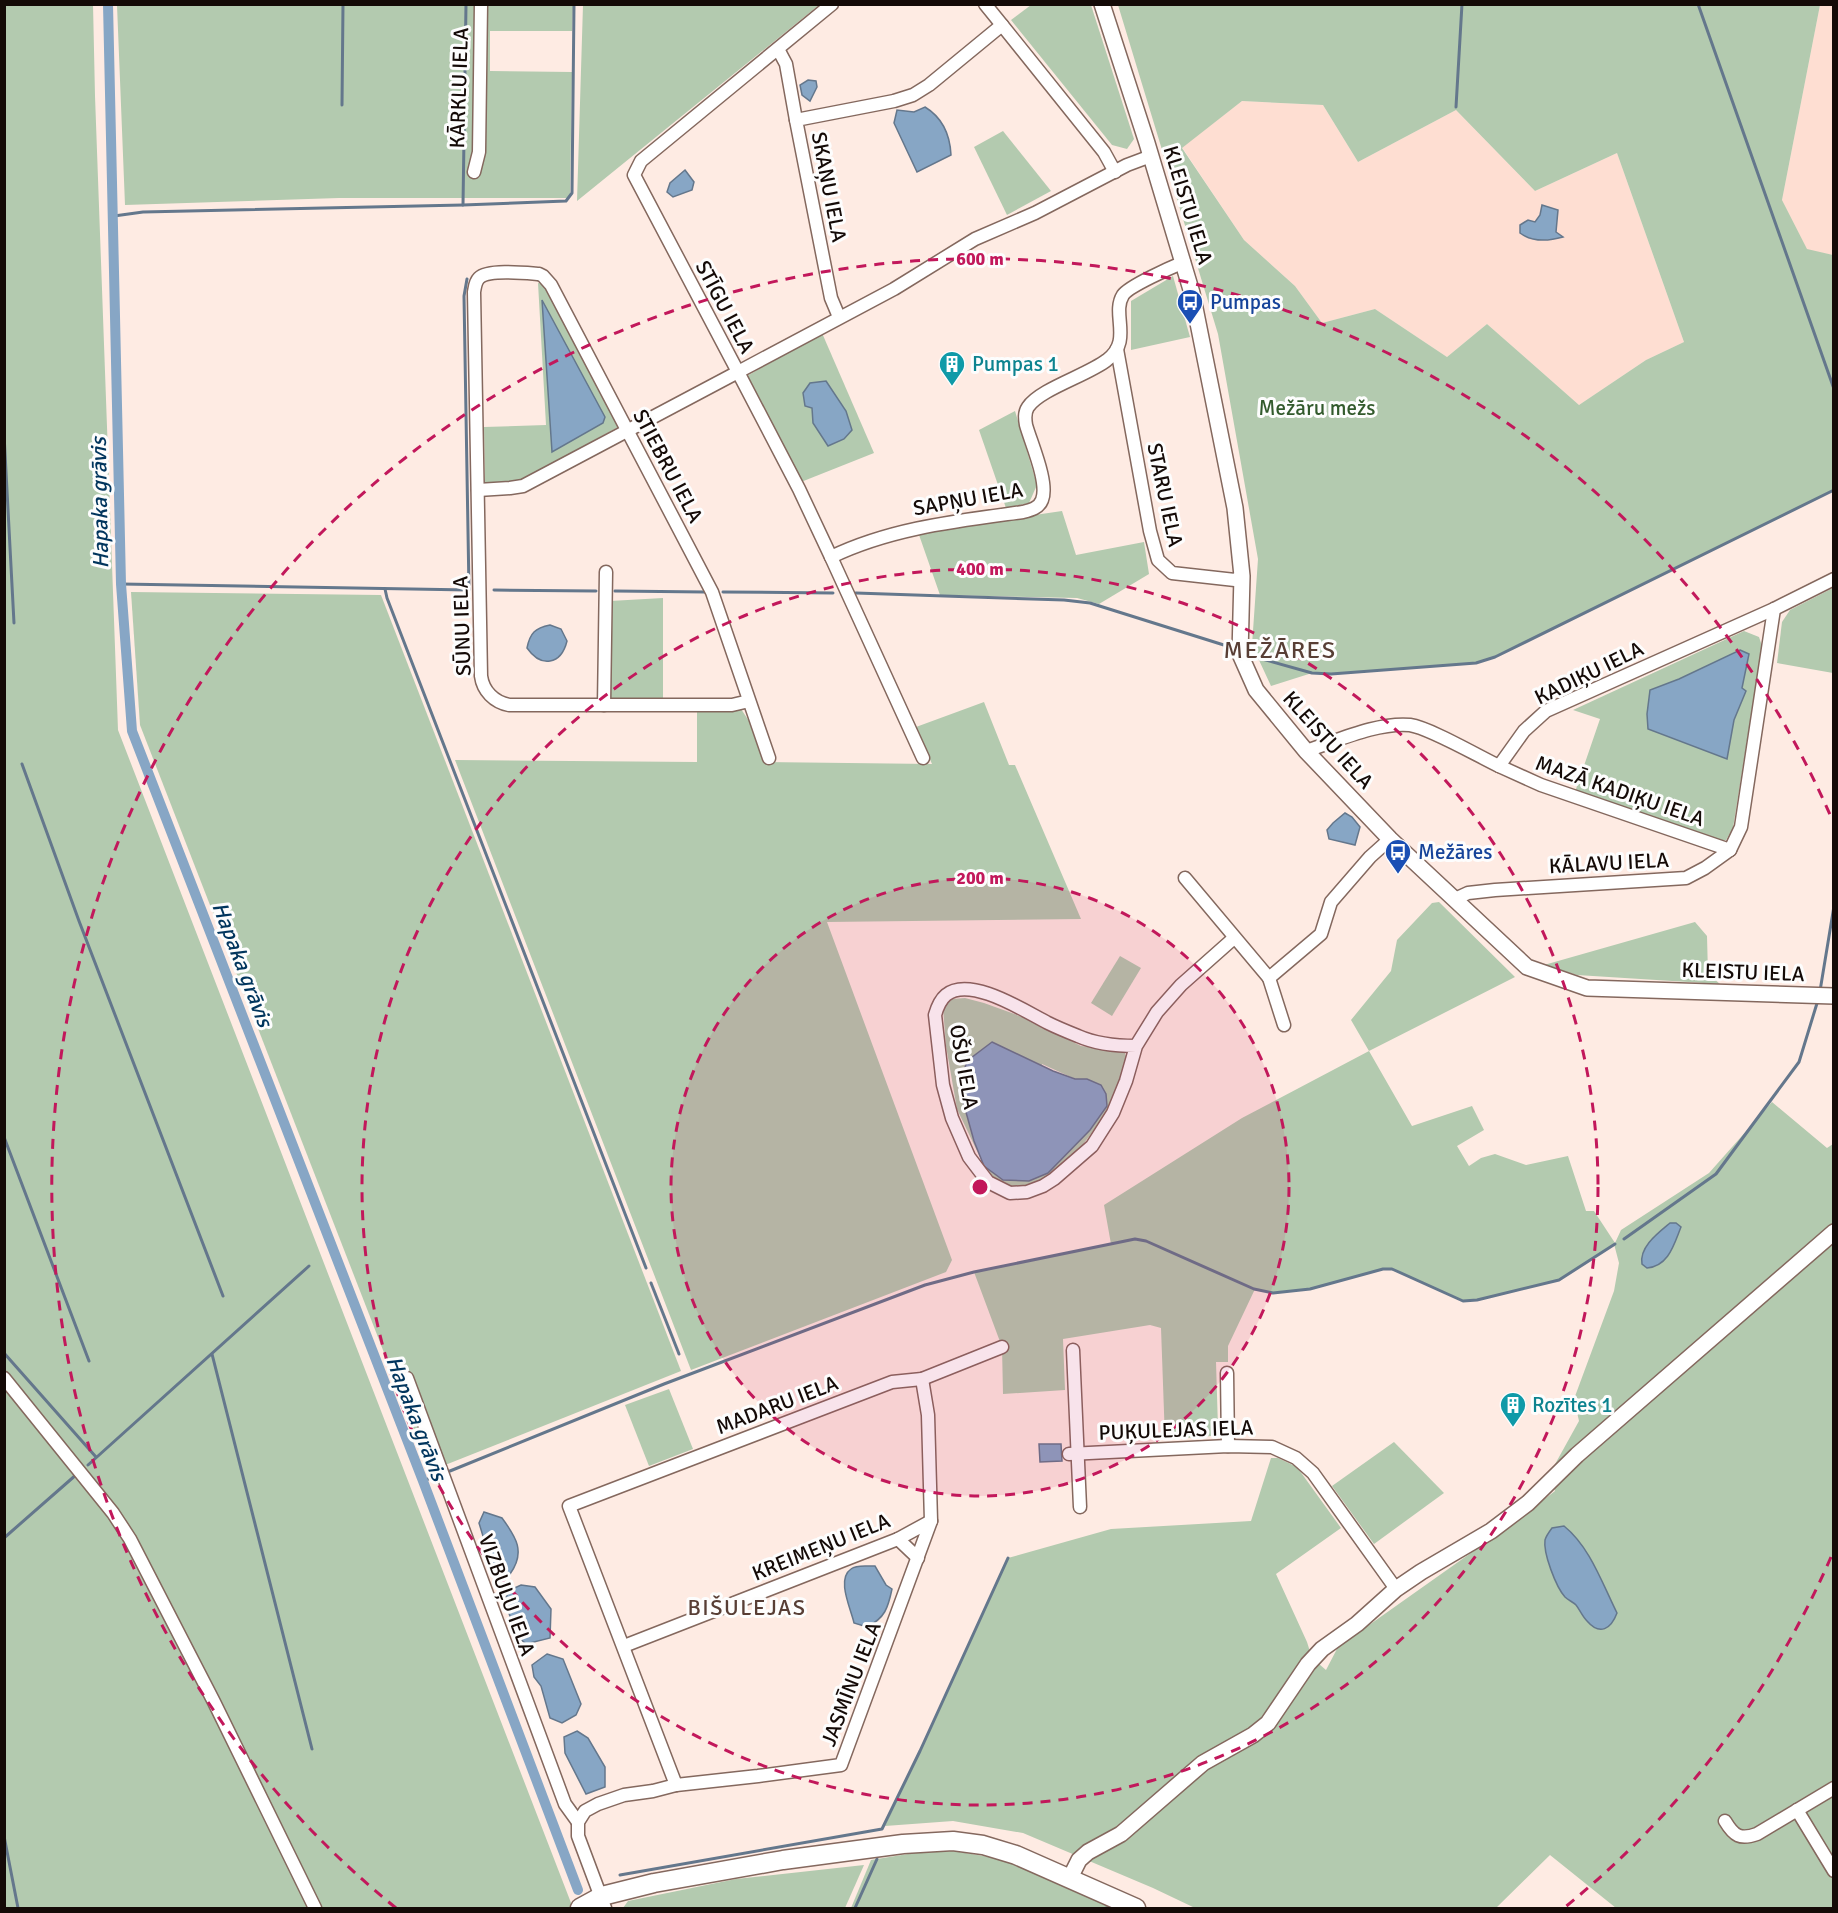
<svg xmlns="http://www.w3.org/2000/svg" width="1838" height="1913" viewBox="0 0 1838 1913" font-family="Signika,sans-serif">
<rect width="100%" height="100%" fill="#feebe3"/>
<!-- built -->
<g fill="#feded2">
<polygon points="1820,5 1833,5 1833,255 1807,250 1782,200"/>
<polygon points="1242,101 1323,105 1358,162 1456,110 1535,191 1617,153 1684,342 1646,360 1579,405 1487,324 1447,357 1375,309 1322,323 1295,286 1244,240 1182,147"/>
</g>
<!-- green -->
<g fill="#b3caaf" fill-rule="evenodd">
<polygon points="93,4 95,96 118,730 573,1908 5,1908 4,5"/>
<polygon points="117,5 573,5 572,31 490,31 490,71 572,72 570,198 339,198 125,205"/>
<polygon points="583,5 583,4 819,5 577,201"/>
<polygon points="1031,5 1091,5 1134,139 1127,149 1112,145 1011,20"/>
<path d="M1118,5H1820L1782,200L1807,249L1833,255V490L1495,657L1476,663L1331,674L1312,673L1271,686L1252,645L1258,559L1218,334ZM1242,101L1323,105L1358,162L1456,110L1535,191L1617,153L1684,342L1646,360L1579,405L1487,324L1447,357L1375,309L1322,323L1295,286L1244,240L1182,148Z"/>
<polygon points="1003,131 1051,191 1007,215 974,147"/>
<polygon points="1173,276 1190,337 1131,350 1131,301"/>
<polygon points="538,283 544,284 620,426 516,483 485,482 484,427 546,425"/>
<polygon points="822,333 874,453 801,482 747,376"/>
<polygon points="1015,411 1037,485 1029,503 1006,508 979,430"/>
<polygon points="1062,511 1076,555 1144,542 1149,574 1099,604 1077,598 940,595 918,532"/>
<polygon points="1833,588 1833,673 1777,663 1782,622 1790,610"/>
<polygon points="131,592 381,595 681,1371 430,1471 140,725"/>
<polygon points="663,598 663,699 610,699 610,601"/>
<polygon points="1744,631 1759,637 1762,646 1733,828 1726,840 1716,841 1575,792 1600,719 1573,710"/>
<polygon points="984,702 1009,765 1015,765 1081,919 827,922 952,1260 946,1272 691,1370 455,760 697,762 697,709 741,709 749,721 763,762 932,764 916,727"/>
<path d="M1439,902L1515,977L1369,1051L1412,1126L1472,1106L1484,1130L1457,1146L1469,1166L1481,1158L1495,1154L1526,1165L1568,1156L1586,1211H1594L1615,1243L1621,1230L1709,1173L1772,1102L1827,1148L1833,1144V1908H1616L1550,1855L1496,1908H1195L1153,1888L1023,1833L953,1821L885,1826L1008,1558L1111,1529L1251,1521L1271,1458H1278L1297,1467L1341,1528L1276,1574L1307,1642L1312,1658L1326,1670L1338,1647L1509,1526L1555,1491L1549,1475L1579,1421L1574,1399L1614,1291L1619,1263L1614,1244L1559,1280L1477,1300L1463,1301L1392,1269H1383L1310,1289L1273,1293L1255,1289L1228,1346V1362H1216L1218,1428L1211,1436L1165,1440L1161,1328L1150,1325L1063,1339L1065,1390L1003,1394L1002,1347L974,1272L1111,1244L1104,1205L1242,1118L1369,1051L1351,1020L1391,971L1397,940L1432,903ZM1545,1547L1587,1622L1576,1605L1564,1596L1552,1572Z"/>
<polygon points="1695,922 1707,936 1708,974 1720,984 1577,975 1544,965"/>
<polygon points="1120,956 1141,968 1112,1016 1091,1003"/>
<path d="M965,998L984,1003L1028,1019L1081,1046L1124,1050L1128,1063L1114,1104L1071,1160L1040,1184L1008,1189L987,1172L957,1109L946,1046L943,1008L952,999ZM1042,1064L1075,1079H1087L1107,1106L1090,1130L1048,1173Z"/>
<polygon points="669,1389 693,1449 649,1466 625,1405"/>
<polygon points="1394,1442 1444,1493 1374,1544 1332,1486"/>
<polygon points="953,1851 1014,1861 1126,1908 851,1908 871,1860 914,1853"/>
<polygon points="864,1865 845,1908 623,1908 628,1901 736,1879"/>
</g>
<!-- water -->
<g fill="#87a6c5" stroke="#64778c" stroke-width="1.5">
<polygon points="808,80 816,81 817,87 810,101 802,95 800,85"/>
<path d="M925,107C943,118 950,134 951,155L917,172L894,123L897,110L914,112Z"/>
<polygon points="685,170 694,182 692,190 673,197 667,192 670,183"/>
<path d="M1542,205L1558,210L1556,232L1563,237C1549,241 1532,242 1520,233V225L1528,220L1535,222L1540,215Z"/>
<polygon points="542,300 605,417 603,423 552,452"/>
<polygon points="826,381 846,411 852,430 844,439 828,446 813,423 812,408 805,406 803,393 810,383"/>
<path d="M550,625L561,629L567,641C561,665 541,668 527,648C530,633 535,628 550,625Z"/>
<polygon points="1740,650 1749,654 1742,688 1746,691 1734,720 1727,759 1648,729 1647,714 1650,690 1679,679"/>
<polygon points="1345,813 1352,817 1360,827 1355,845 1329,839 1327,830 1333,823"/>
<polygon points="992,1042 1053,1071 1075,1079 1087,1079 1101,1085 1106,1094 1107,1106 1090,1130 1048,1173 1029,1181 1003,1180 984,1166 974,1141 959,1087 967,1061"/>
<path d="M1670,1223H1676L1681,1227C1674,1244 1669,1266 1647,1268L1642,1264C1639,1247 1658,1233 1670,1223Z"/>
<polygon points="1039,1444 1061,1444 1062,1461 1040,1462"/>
<path d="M484,1512L502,1518C516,1537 526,1552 510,1574L493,1569L479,1523Z"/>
<path d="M1564,1526C1590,1547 1602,1583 1617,1613C1611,1629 1600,1636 1587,1621C1582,1616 1580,1610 1576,1605C1573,1602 1568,1600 1565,1597C1556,1587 1543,1553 1545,1540C1546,1536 1549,1532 1552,1528Z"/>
<path d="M865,1566H875L886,1585L892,1589C888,1608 885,1618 867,1627L854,1623C851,1609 836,1579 851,1569C855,1566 861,1566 865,1566Z"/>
<polygon points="521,1585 535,1587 551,1609 550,1638 526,1644 515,1634 505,1599 510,1590"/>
<polygon points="547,1654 563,1659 581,1704 576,1715 562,1723 550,1718 541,1686 534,1677 532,1665"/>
<polygon points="577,1731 588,1738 605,1767 605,1787 586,1794 565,1753 564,1737"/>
</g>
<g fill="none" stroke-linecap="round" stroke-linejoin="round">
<!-- stream -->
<g stroke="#64778c" stroke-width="3">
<polyline points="1698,4 1834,389"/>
<polyline points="342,105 343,4"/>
<polyline points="1456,107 1462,4"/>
<polyline points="463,205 466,4"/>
<polyline points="114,216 143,212 463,205 566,201 572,193 574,4"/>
<polyline points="4,434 14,623"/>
<polyline points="121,584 469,590 464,296 467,279"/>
<polyline points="385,589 387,598 646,1268"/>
<polyline points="494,590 596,591"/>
<polyline points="615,591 705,592"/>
<polyline points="723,592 833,593"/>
<polyline points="856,593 1064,600 1090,603 1227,646"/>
<polyline points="1255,657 1312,673 1331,674 1476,663 1495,657 1834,490"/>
<polyline points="22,764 79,921 223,1296"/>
<polyline points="1820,991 1834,906"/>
<polyline points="4,1137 89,1361"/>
<polyline points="1624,1239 1716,1174 1799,1062 1818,1000"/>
<polyline points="651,1283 679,1354"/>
<polyline points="4,1353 96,1457"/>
<polyline points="212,1354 312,1749"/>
<polyline points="88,1465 309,1266"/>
<polyline points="450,1471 664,1384 925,1285 974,1272 1135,1239 1146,1241 1254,1289 1273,1293 1310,1289 1383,1269 1392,1269 1463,1301 1477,1300 1559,1280 1615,1244"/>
<polyline points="423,1481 436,1476"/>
<polyline points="4,1538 77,1474"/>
<polyline points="4,1836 18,1908"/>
<polyline points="620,1875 882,1829 920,1751 1008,1558"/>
<polyline points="855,1908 877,1859"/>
<polyline points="1106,1908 1108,1908"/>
</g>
<!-- canal -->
<polyline stroke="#87a6c5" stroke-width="10" points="108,4 121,584 132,731 423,1481 578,1890"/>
<!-- minor casing -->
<g stroke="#84685e" stroke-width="15">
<g id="minor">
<polyline points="832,4 641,161 634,175 738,372 894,289 975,239 1035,213 1127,165 1151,156"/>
<polyline points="985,4 1002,25"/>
<polyline points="778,49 786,64 796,120"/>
<polyline points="474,172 479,152 481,4"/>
<polyline points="839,317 831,298 796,120 894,101 913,95 929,85 1002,25 1104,152 1115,172"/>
<polyline points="1117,349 1150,531 1158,560 1172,573 1235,580 1242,576"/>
<polyline points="478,490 510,488 523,486 738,372 799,489 831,557"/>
<path d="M749,701L732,705H509C494,702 483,691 481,676L474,292C475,287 475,282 479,278C488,269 526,273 539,274L543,276L551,285L712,592L769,758"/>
<polyline points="604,705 606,572"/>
<path d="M1306,751C1337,741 1377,722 1410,725C1430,728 1478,756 1499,766L1524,731L1546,711L1774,609L1834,579"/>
<path d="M923,758L831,557C891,528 957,521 1023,512C1031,510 1039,508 1042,500C1049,483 1031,443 1026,425C1025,419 1024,413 1028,407C1040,389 1088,375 1107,360C1133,341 1111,314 1123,295C1129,286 1172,267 1184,262"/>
<polyline points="1499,766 1541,785 1730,850"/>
<polyline points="1185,878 1269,978"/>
<polyline points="1455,899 1468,893 1495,890 1686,878 1705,868 1730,850 1741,827 1774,609"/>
<polyline points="1284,1025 1269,978 1321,934 1331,902 1370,857 1390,839"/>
<path d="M1136,1046C1117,1046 1096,1044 1078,1036C1068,1032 1058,1028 1048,1023C1026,1012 970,975 946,995C940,1000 937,1008 935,1015L943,1085L952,1118L969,1157L988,1182L1010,1193L1027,1192L1043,1186L1054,1179L1092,1146L1113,1113L1126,1081L1136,1046L1157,1012L1181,985L1234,938"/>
<polyline points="1073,1350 1080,1507"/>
<polyline points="1227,1373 1228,1446"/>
<polyline points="4,1378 113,1513 130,1539 214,1702 315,1908"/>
<polyline points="407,1378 565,1804 578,1822"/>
<polyline points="1069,1454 1228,1446 1272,1447 1296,1458 1313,1473 1396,1589"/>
<polyline points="898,1539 918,1558"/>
<polyline points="624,1646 898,1539 931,1521"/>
<polyline points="676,1785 569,1506 892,1382 922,1379 1002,1347"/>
<polyline points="1797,1810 1834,1871"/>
<path d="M1725,1821C1734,1836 1740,1840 1757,1834L1834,1788"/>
<polyline points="605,1908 578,1836 578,1822 585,1811 598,1804 624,1795 653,1791 676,1785 758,1776 841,1765 931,1521 928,1415 922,1379"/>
</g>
</g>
<!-- tertiary casing -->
<g stroke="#84685e" stroke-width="18">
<g id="tertiary">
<polyline points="1102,4 1147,143 1192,293 1235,508 1242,576 1240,654 1256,690 1306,751 1390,839 1527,967 1587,988 1834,996"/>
<polyline points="1070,1878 1079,1860 1088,1852 1121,1834 1203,1763 1253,1735 1268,1723 1308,1664 1322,1649 1357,1624 1396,1589 1421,1572 1491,1531 1528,1503 1577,1455 1834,1232"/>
</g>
</g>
<!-- secondary casing -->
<g stroke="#84685e" stroke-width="21">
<polyline id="secondary" points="580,1908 602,1896 654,1883 783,1860 903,1844 953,1841 983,1845 1016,1855 1136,1908"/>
</g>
<!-- minor -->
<use href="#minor" stroke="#fff" stroke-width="12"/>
<!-- tertiary -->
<use href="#tertiary" stroke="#fff" stroke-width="15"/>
<!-- secondary -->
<use href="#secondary" stroke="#fff" stroke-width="18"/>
</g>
<!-- distance rings -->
<circle cx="980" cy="1187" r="309" fill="#c2185b" fill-opacity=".12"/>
<g fill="none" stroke="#c2185b" stroke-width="3" stroke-dasharray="10 8">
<circle cx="980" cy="1187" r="309"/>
<circle cx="980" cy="1187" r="618"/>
<path d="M1831 1557A928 928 0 0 1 1564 1908M396 1908A928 928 0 1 1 1831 817"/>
</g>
<!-- icons -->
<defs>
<g id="bus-pin" transform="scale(1.35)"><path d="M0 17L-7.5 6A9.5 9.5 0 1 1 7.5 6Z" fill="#1a4fb4" stroke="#fdfdfd"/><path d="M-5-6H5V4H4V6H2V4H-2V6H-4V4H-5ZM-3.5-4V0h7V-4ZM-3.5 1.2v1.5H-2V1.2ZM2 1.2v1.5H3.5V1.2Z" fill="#fff"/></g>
<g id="building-pin" transform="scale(1.35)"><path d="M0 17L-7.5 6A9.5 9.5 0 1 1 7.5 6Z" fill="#0f9aa8" stroke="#fdfdfd"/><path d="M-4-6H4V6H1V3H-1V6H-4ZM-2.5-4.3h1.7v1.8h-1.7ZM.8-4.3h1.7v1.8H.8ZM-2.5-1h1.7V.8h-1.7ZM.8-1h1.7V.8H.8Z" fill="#fff"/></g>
</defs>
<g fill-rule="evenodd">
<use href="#bus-pin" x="1190" y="302"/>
<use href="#building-pin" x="952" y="364"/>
<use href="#bus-pin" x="1398" y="852"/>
<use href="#building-pin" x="1513" y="1405"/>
</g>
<g text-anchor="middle" stroke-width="6" stroke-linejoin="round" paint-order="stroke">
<!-- street labels -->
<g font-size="21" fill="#140a07" stroke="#fdfdfd">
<text transform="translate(459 88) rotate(-88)" y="7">KĀRKLU IELA</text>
<text transform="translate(829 187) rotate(79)" y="7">SKAŅU IELA</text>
<text transform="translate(1188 205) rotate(73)" y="7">KLEISTU IELA</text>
<text transform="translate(725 307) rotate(62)" y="7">STĪGU IELA</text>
<text transform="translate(668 466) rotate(62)" y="7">STIEBRU IELA</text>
<text transform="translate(1165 495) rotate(78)" y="7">STARU IELA</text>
<text transform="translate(968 499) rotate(-10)" y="7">SAPŅU IELA</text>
<text transform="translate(462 626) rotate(-92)" y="7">SŪNU IELA</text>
<text transform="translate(1589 673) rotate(-26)" y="7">KADIĶU IELA</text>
<text transform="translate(1328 740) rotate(48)" y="7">KLEISTU IELA</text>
<text transform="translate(1620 791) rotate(19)" y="7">MAZĀ KADIĶU IELA</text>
<text transform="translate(1609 863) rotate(-3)" y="7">KĀLAVU IELA</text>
<text transform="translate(1743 972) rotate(2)" y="7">KLEISTU IELA</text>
<text transform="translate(964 1067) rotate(80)" y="7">OŠU IELA</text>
<text transform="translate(777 1405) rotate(-21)" y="7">MADARU IELA</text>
<text transform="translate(1176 1430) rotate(-2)" y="7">PUĶULEJAS IELA</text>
<text transform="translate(821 1547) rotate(-22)" y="7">KREIMEŅU IELA</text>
<text transform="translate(507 1595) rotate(70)" y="7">VIZBUĻU IELA</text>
<text transform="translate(851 1684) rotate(-69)" y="7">JASMĪNU IELA</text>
</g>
<!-- transit labels -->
<g font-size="21" fill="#164399" stroke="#fdfdfd" text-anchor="start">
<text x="1210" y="309">Pumpas</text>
<text x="1418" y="859">Mežāres</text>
</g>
<!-- culture labels -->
<g font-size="21" fill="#0d838f" stroke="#fdfdfd" text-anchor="start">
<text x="972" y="371">Pumpas 1</text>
<text x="1532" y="1412">Rozītes 1</text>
</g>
<!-- park labels -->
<g font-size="21" fill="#325a2c" stroke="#fdfdfd">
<text x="1317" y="415">Mežāru mežs</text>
</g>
<!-- water labels -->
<g font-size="22" font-style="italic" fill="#01355d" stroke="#fdfdfd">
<text transform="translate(99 503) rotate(-91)" y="8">Hapaka grāvis</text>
<text transform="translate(243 964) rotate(69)" y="8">Hapaka grāvis</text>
<text transform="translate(417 1418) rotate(69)" y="8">Hapaka grāvis</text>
</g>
<!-- neighbourhood labels -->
<g font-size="22" letter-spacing="1.5" fill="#583e35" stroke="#fdfdfd">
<text x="747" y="1615">BIŠULEJAS</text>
</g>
<!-- quarter labels -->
<g font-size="24" letter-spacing="1.5" fill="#583e35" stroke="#fdfdfd">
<text x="1280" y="658">MEŽĀRES</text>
</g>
</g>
<circle cx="980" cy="1187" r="9" fill="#c2185b" stroke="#fdfdfd" stroke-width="3"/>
<g font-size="18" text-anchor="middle" font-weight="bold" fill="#c2185b" stroke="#fdfdfd" stroke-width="6" stroke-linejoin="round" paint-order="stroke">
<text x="980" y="265">600 m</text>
<text x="980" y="575">400 m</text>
<text x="980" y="884">200 m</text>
</g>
<!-- border -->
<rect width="1838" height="1913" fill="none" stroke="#140a07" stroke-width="12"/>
</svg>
